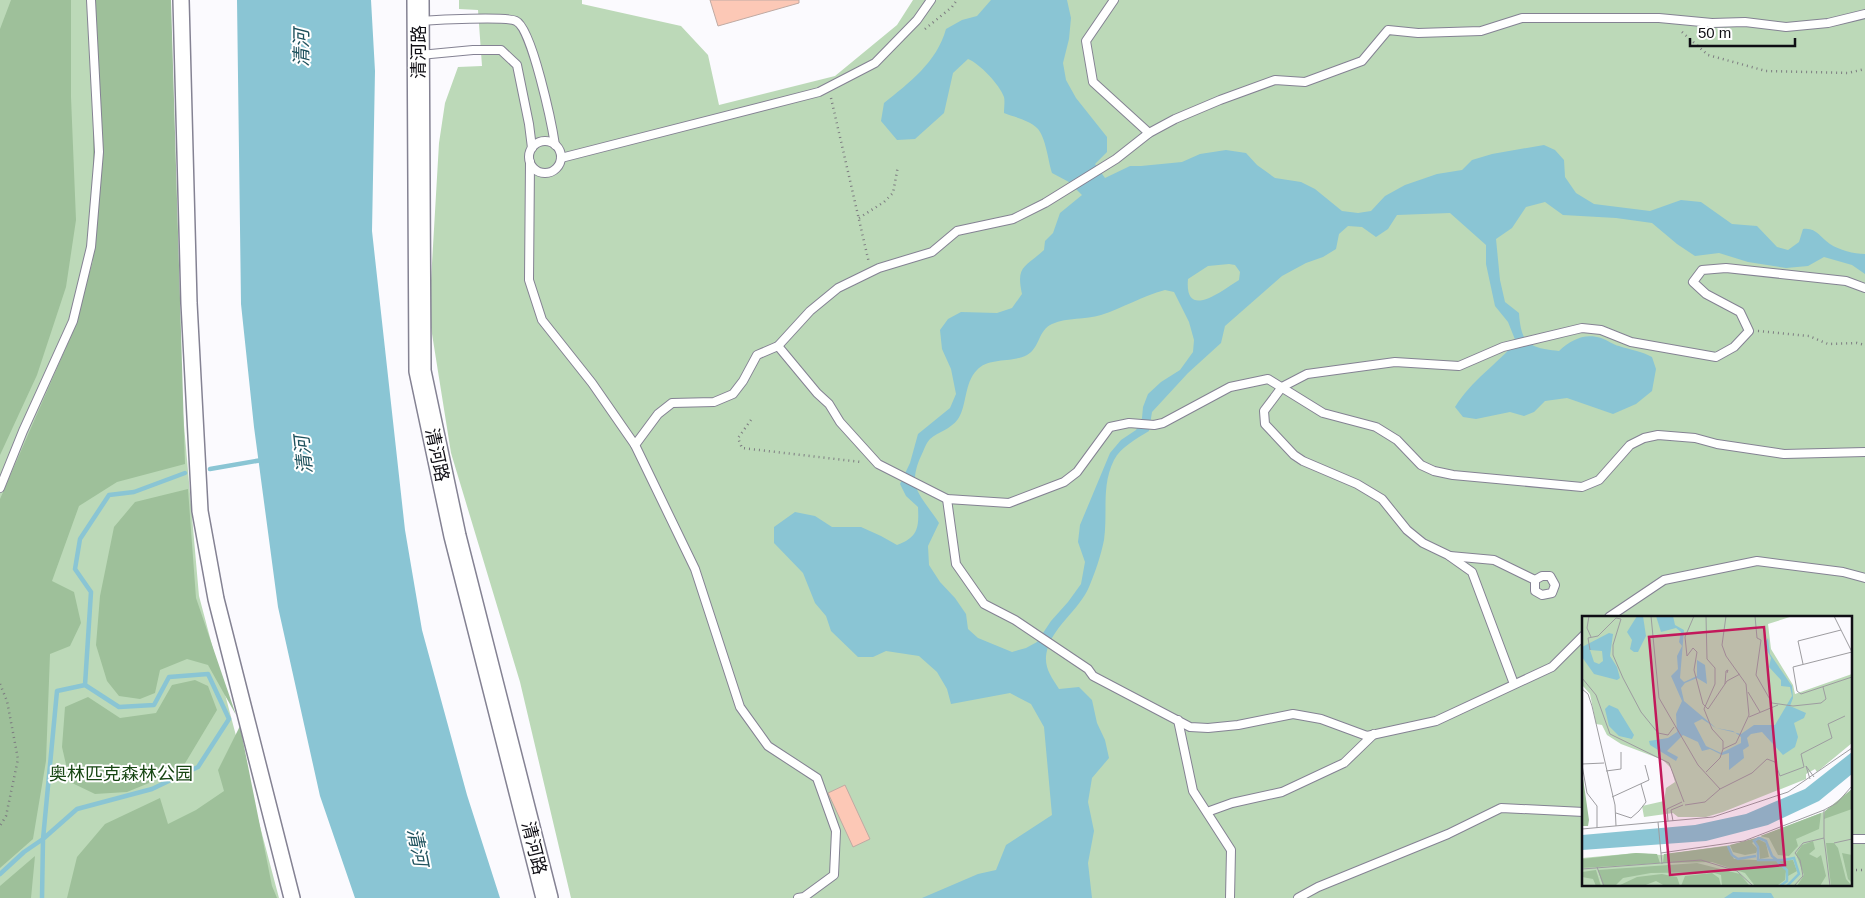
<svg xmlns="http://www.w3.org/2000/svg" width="1865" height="898" viewBox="0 0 1865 898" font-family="Helvetica,'Noto Sans SC',sans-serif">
<rect width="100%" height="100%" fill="#fbfafe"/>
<!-- green -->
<g fill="#bcd9b8" fill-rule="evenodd">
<polygon points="0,0 169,0 181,391 199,596 279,898 0,898"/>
<path d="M459,0H582V4L681,26L708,55L719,105L835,76L897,25L913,0H1865V898H571L520,682L451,453L429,315L439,143L445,103L458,67L482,66L478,10L459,9ZM1584,617H1851V884H1584Z"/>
</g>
<!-- forest -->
<g fill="#9ec09a">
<polygon points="11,0 71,0 71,97 76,220 66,287 37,375 0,455 0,29"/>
<polygon points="93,0 171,0 185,464 117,482 79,506 52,581 74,592 81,623 70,646 50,654 46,761 33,839 0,868 0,499 71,336 93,261"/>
<polygon points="188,489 196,598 236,715 208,665 187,659 160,670 155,693 140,699 119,696 107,681 96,645 100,596 114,527 135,502"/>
<polygon points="195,680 208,686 217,710 181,770 127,792 95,794 70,782 62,747 65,707 88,697 120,718 156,713 172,685"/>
<polygon points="240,726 272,886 277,898 67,898 77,857 105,824 160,798 168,824 196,810 224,791 218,770"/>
<polygon points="35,856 31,898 0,898 0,886"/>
</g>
<!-- water -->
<g fill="#8ac5d4" fill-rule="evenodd">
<polygon points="237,0 371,0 375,71 372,231 405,530 422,630 467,795 500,898 355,898 320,796 278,607 254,427 241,304"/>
<path d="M991,0H1067L1071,18L1069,39L1063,63L1066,80L1076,98L1107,137V152L1095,164L1105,178L1130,166H1141L1182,162L1200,154L1226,150L1246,153L1257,165L1275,178L1301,182L1315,189L1342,211L1358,213L1371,211L1385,196L1405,185L1437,174L1462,170L1472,160L1492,154L1544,145L1555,150L1564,160L1565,177L1576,193L1594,204L1650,211L1681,200L1701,202L1732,224L1757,226L1777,247L1788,250L1799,242L1803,229C1816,227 1820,237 1830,244C1839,250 1854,254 1865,254V274L1852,265L1824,257L1808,266L1786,268L1748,262L1719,253L1695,256L1677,244L1652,223L1616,218L1563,215L1545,202L1526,207L1512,228L1496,239L1500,280L1505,302L1519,313C1521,344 1529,348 1559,351C1571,340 1584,333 1601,338C1608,340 1613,345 1619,346C1631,350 1641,351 1652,357L1656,369L1652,391L1636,404L1613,414L1567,398L1545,401L1534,412L1524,416L1510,412L1476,419L1463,417L1455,407C1471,381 1497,364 1516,342L1508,322L1495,306L1486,264V245L1450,213L1397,215L1388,229L1376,237L1362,227L1348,226L1339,234L1336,249L1323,257L1306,263L1282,276L1225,326L1221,343L1188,373L1152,412L1149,431C1136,439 1121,447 1114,460C1101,486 1108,512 1104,540C1101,555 1095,573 1089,587C1079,610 1056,624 1048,647C1042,665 1050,675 1059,689L1079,687L1092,700L1097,723L1105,740L1109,758L1092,778L1088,802L1094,831L1088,863L1092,898H922L978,874L996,870L1006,845L1052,815L1044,727L1031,704L1010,693L951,704L947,689L937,672L919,656L886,651L873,657H858L831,631L826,616L815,603L803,573L774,543V527L795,512L815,516L832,527H861L881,536L897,545C918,537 919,528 918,507L906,496L900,484L910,463L918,434L950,408L956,394L951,369L942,349L940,330L948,319L961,312L997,313L1012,308L1022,294C1016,266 1024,268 1044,250L1045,241L1053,233L1060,213L1082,195L1069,182L1052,173C1048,161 1046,137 1037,128C1029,120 1014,117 1004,113C1004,108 1005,101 1004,97C1000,85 979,63 968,59L953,73L944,113L915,139L897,140L881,121L884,103C909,83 937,62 946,29L962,20L977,16ZM1229,264L1235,265L1240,272L1239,280C1224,289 1184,322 1188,279L1208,266ZM1165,290L1174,292L1189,322L1194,340L1193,352L1180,370L1161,382L1148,394L1143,407L1142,418L1136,430L1121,440L1110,453L1080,525L1078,542L1085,562L1081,584L1068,602L1051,621L1037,642L1026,648L1012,652L978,638L968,629L966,614L955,598L940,582L929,565L928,546L939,523C922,496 906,489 921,456C924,450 926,443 930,439C938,432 951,429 958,419C967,406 964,383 977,370C988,357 1012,363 1027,355C1040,348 1038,330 1052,324C1068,317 1085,320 1101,315C1123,308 1142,296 1165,290Z"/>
<polygon points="1733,892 1771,893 1774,898 1724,898"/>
</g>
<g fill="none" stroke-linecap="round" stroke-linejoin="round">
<!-- stream -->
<g stroke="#8ac5d4" stroke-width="4.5">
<polyline points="210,469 262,460"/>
<polyline points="85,685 91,592 75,569 80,539 109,495 134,492 185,473"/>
<polyline points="0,874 24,852 43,839 77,809 152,789 198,767 229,719 208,674 169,677 154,705 119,707 85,685 57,691 43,839 42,898"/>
</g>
</g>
<!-- building -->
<g fill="#fcc8b6" stroke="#bfaaa3">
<polygon points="710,0 799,0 799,3 718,26"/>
<polygon points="845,785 870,839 853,847 828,793"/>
</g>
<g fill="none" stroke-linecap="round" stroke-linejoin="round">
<!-- lane casing -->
<g stroke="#848293" stroke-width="10">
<g id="lane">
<polyline points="1114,0 1086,41 1093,82 1149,133"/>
<path d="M420,21C435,20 506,16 516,21C532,28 552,125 555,145"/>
<polyline points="420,55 473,50 501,50 517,65 529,124 532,148"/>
<circle cx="545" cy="157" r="16"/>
<polyline points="561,158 819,92 875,63 917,20 931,0"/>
<polyline points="530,162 529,280 542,320 592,383 635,445 695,569 740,707 768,746 817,778 836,831 834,875 804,897 798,898"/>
<polyline points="778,346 817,393 829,404 840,422 878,464 947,499 1009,503 1064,482 1077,472 1110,427 1129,423 1154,425 1163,423 1230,387 1268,379 1323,413 1376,427 1397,440 1421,465 1434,471 1453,475 1582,487 1599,480 1630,445 1644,438 1658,435 1695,438 1717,444 1784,454 1865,452"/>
<polyline points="635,445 658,414 672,403 714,402 733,394 743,381 757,355 778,346 810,311 838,288 879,268 932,252 957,231 1013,219 1045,203 1116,159 1149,133 1175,119 1220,100 1275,80 1305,82 1362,61 1388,30 1418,33 1481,31 1522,18 1659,18 1712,23 1745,22 1786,27 1828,23 1865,14"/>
<polyline points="0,488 23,431 73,321 91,247 99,152 91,0"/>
<polyline points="947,499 956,564 984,604 1015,620 1088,669 1093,676 1190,727 1208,728 1238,725 1293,714 1321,719 1367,736 1436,721 1552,667 1584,635"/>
<polyline points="1450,556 1494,560 1535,580 1542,576 1550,576 1555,585 1552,593 1542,595 1535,591 1535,580"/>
<polyline points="1609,617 1664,580 1757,561 1843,572 1865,578"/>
<polyline points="1514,684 1472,572 1448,555 1423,543 1407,530 1382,499 1357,484 1303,461 1294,455 1265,424 1264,411 1282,387 1307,374 1395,362 1459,366 1503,347 1582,328 1601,330 1631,342 1716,357 1734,347 1749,331 1740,312 1706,294 1693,282 1702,270 1726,268 1846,281 1865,288"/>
<polyline points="1178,720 1193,791 1231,850 1230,898"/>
<polyline points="1207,812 1232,803 1282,792 1344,763 1374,734"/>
<polyline points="1851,839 1865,839"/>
<polyline points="1298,898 1318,887 1448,834 1501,808 1584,812"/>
</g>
</g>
<!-- street casing -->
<g stroke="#848293" stroke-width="18">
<polyline id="street" points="181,0 189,303 200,511 216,599 292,898"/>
</g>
<!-- secondary casing -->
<g stroke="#848293" stroke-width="24">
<polyline id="secondary" points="418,0 420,371 455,536 547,898"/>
</g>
<!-- path -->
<g stroke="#7d7c81" stroke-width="2.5" stroke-dasharray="1 4" stroke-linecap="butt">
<polyline points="925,29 952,7 957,0"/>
<polyline points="1682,32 1708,55 1766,71 1848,73 1865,69"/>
<polyline points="831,98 869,263"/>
<polyline points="859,218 884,202 893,193 898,166"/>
<polyline points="1758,331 1809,336 1828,344 1857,343 1865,345"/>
<polyline points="751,420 738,438 742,448 861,462"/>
<polyline points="0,684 7,701 18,759 6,816 0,826"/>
<polyline points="1851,870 1865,870"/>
</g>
<!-- lane -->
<use href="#lane" stroke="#fff" stroke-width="8"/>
<!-- street -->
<use href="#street" stroke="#fff" stroke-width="15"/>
<!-- secondary -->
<use href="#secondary" stroke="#fff" stroke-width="21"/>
</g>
<g text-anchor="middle" stroke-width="4" stroke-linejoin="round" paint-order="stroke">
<!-- street labels -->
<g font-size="18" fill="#0f0e14" stroke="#fff">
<text transform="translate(419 52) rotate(-90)" y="6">清河路</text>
<text transform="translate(437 455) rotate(78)" y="6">清河路</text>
<text transform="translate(534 848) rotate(76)" y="6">清河路</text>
</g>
<!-- park labels -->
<g font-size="18" fill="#174613" stroke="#fff">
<text x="121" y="780">奥林匹克森林公园</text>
</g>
<!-- water labels -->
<g font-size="19" font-style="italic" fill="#1e515c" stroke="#fff">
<text transform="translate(301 48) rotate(-90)" y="7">清河</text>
<text transform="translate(303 455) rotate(-96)" y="7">清河</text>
<text transform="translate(418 847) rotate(79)" y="7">清河</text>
</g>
</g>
<!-- overview -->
<g transform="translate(1582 616)">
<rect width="270" height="270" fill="#fbfafe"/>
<path d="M0,0H211L186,8L189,33L211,69L213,78L270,58V127L235,156L233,153L224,158V163L141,196L124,201H96L91,197L62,201L60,190L82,185L84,172L93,166L89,152L81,144L39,128L25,119L20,109L14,108L8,78L0,69ZM270,173V270H0V242L54,237L79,239L162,227L244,195Z" fill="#bcd9b8"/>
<path d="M0,155L7,204L6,210H0ZM270,173V193L242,203L243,195ZM239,197L237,213L214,223L216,230L207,240L196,239L187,222L178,220ZM177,221L170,227L176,233L174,237L163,239L151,236L148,229ZM176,223L184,227L187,241L178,243L177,231L173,226ZM231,225L233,233L227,238L235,242L239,239L244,260L238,270H215L222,259L214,238L220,229ZM244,227H252L256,232L264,263L270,270H249ZM145,230L152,243L195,245L204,254L203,264L196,269L173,270L163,257L130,246L81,247L82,238ZM54,237L75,238L78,247L0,252V243ZM260,237L270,239V267L266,263ZM211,244L215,255L206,260L197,245ZM115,247L158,258L167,269L140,270L139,259L129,256L69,257L41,262L33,270H21L16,254ZM14,254L19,270H14L11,263L0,261V256ZM130,257L137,262L139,270H99L103,260ZM80,258L95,261L98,270H83L74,265L61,270H36L55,261Z" fill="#9ec09a"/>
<path d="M55,0H61L64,20L56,36H52L48,33L50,24L45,16ZM74,0H91L93,9L102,14L98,62L102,66L115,60V44L123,49L125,68L115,62L103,67L99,72L102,85L134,112L159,118L172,109H193L210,80L208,71L199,70V64L187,51L189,42L182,28L186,22L188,38L210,70L211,82L208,90L224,97L222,102L212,107L216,121L213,131L201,139L180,116L169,118L165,122L167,130L161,134L162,142L147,154V137L140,139L128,133L120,135L116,126L101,119L85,135L96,141L94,145L68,129L67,125L86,122L95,116L94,98L100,85L89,60L96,53L95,40L100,30L97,26L99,16L94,12L79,16ZM120,103L134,112L151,115L159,121V127L139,137L124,130L112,107ZM27,17L31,18L28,40L35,51L38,62L35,64L12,58L0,41V31ZM8,34L20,35L21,45L17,48L12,46ZM27,89L36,93L52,119L50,123L37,120L27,110L23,93ZM270,136V158L237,185L186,209L124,225L0,234V219L113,209L164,198L223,173Z" fill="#8ac5d4" fill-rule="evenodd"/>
<path fill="none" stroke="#8ac5d4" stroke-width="2.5" d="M146,230L150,239L156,243L174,240M198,270L205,265V254L196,246L195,244L190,240L184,225L177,222L172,225L176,231V244H202L212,242L217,258L205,270"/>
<path fill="none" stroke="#9d9ca0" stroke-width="1" d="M7,0L5,12L9,21M69,0L77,82L116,149L138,173M173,0L175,22L179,24L174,59L190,87L211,90L239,87L244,83L241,71M252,0L270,36M8,34L6,22L16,20L34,2L39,3L31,29V39L41,62L59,96L76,117L86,119L92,111M270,36L211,51L215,75L219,78L270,61M105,40L111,32L115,36L112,54L121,88L126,93L145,65L158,58M105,40L103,21L112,0M221,48L216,25L259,14M0,62L14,79L28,118L87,147L102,186M143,68L144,55L146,54L145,57M0,73L6,78L10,90L33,189L34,210M166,76L178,96M167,101L196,89M141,133L154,127L167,99L164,68L144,40L140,29L144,0M0,148L22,147M0,149L5,177L15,190V212M24,155L39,153V136M124,156L138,142L141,133V125L130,113L122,93L133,68V52L125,43L124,0M228,163L224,150L232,161M30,181L67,164L63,149M103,189L123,186L138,173L170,157L185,143L193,146L198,160L222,151L219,138L250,122L246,108L263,100M242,194V222L248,270M34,197L49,202L57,195L64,186L59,168M86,205L85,193L100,186M91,205L89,194L101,189M76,206L80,248M0,213L131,201L206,176L270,132M252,227L270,223M79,237L162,225L242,194L255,187L270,170M15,251L22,270M0,253L119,244L155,255L171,270M212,270L221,260L218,244L213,237L221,227L242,222"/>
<path fill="#c2185b" fill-opacity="0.15" stroke="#c2185b" stroke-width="2.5" d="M182,11L203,249L88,259L67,21Z"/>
<rect width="270" height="270" fill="none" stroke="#0f0e14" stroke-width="2.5"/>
</g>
<!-- scale -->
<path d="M1690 38v8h105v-8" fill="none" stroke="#0f0e14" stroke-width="2.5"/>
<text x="1698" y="38" font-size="15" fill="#0f0e14" stroke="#ffffff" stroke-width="4" paint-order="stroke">50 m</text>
</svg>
